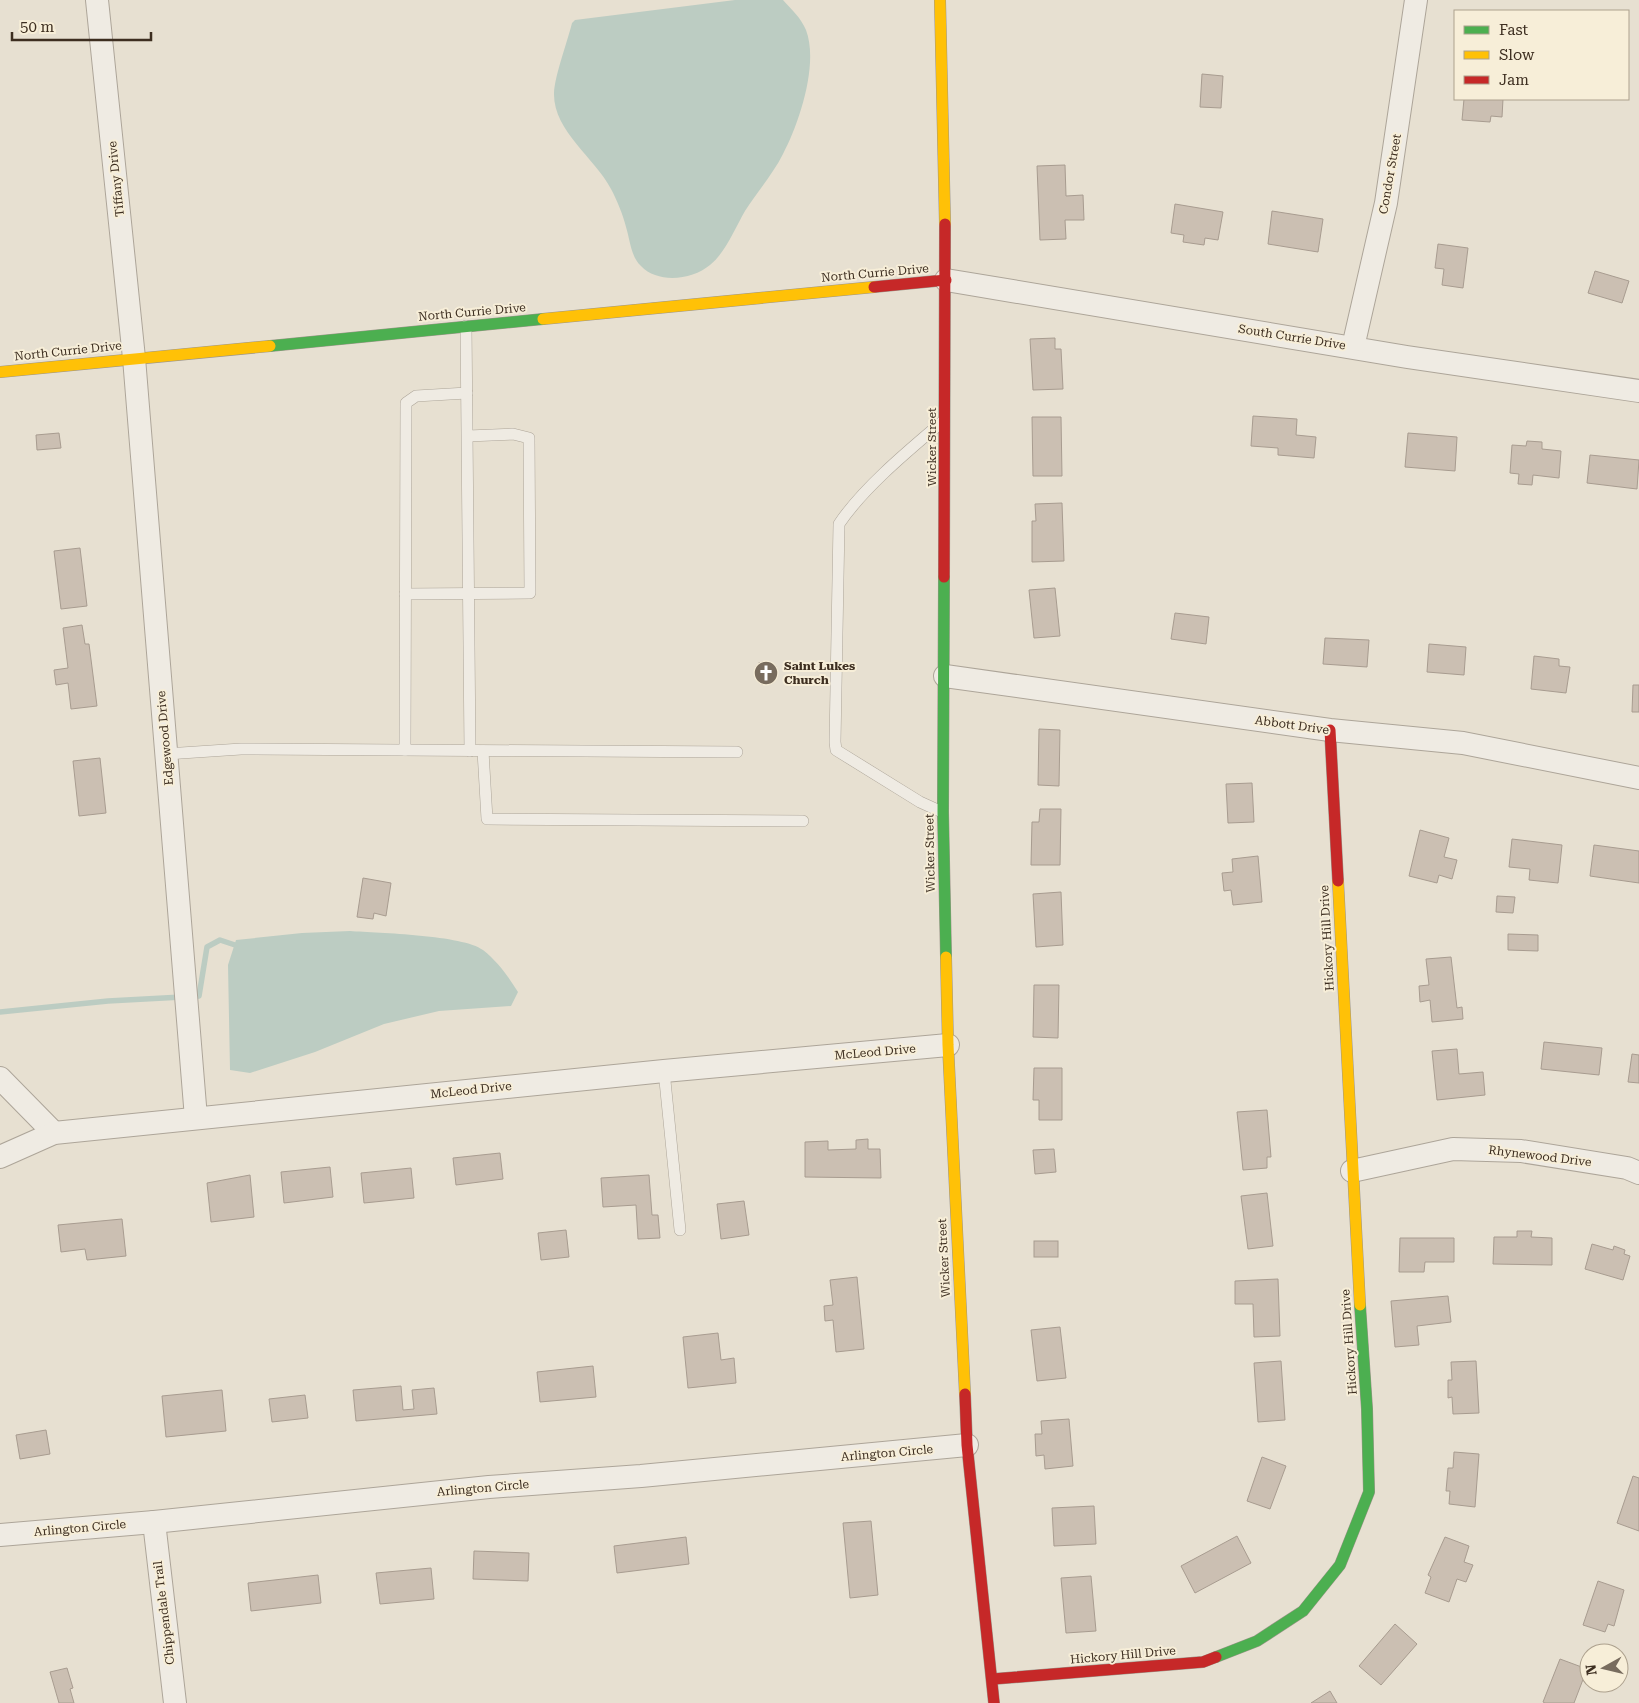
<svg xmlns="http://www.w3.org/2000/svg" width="1639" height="1703" viewBox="0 0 1639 1703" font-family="'Roboto Serif',serif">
<rect width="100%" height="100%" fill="#e7e0d1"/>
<!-- water -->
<g fill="#bcccc2">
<path d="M735,0H783C792,10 801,18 806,30C819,64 799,124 783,154C773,174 757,192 745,211C735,228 726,252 710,265C692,280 658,284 641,266C631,257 630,240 626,227C623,215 617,200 611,189C595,158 553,131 554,93C555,75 567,43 572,23L575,20Z"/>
<path d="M350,931C379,933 463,935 483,950C498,962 508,976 518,992L511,1006L439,1011L384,1024L315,1052L250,1073L230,1070L228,965L236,940L302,933Z"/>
</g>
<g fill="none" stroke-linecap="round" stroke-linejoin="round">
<!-- stream -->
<g stroke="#bcccc2" stroke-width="5.5">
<polyline points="191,997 199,996 207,947 220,940 235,945"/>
<polyline points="0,1012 108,1001 182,997"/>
</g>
</g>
<!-- building -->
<g fill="#cbbfb2" stroke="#a89c90">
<polygon points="1202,74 1223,76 1221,108 1200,107"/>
<polygon points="1464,99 1503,99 1502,117 1491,116 1490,122 1462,120"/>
<polygon points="1065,165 1066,196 1083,195 1084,220 1065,220 1066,239 1040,240 1037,166"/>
<polygon points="1175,204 1223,212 1218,240 1205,238 1204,245 1183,242 1184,235 1171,233"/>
<polygon points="1272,211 1323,219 1318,252 1268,244"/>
<polygon points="1438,244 1468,248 1463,288 1442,285 1444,269 1435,268"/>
<polygon points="1595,271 1629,281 1622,303 1588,293"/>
<polygon points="1055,338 1055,349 1061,349 1063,389 1033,390 1030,339"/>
<polygon points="1253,416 1297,419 1296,435 1316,437 1314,458 1278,455 1278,448 1251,446"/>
<polygon points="1032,417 1061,417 1062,476 1033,476"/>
<polygon points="59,433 61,448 37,450 36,435"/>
<polygon points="1408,433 1457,437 1455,471 1405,467"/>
<polygon points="1527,441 1542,442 1542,449 1561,451 1559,478 1533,475 1532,485 1518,484 1519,474 1510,473 1512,445 1526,446"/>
<polygon points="1590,455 1639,460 1637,489 1587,483"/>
<polygon points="1062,503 1064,561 1032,562 1032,521 1036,521 1035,504"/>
<polygon points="80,548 87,606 61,609 54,551"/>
<polygon points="1055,588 1060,636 1034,638 1029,590"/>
<polygon points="1175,613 1209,617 1206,644 1171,639"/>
<polygon points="82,625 85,644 89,644 97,706 71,709 68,683 56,685 54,670 68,668 63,628"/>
<polygon points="1325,638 1369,640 1367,667 1323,664"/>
<polygon points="1429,644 1466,647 1464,675 1427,672"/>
<polygon points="1534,656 1559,659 1559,666 1570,667 1566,693 1531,689"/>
<polygon points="1633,685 1639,685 1639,712 1632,712"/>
<polygon points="1039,729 1060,730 1059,786 1038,785"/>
<polygon points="100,758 106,813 79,816 73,761"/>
<polygon points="1252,783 1254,822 1228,823 1226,784"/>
<polygon points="1040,809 1061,809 1060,865 1031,865 1032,822 1039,822"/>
<polygon points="1420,830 1449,838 1444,857 1457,860 1452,879 1439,875 1437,883 1409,876"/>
<polygon points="1512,839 1562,845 1558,883 1529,880 1530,869 1509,867"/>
<polygon points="1594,845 1639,851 1639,883 1590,876"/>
<polygon points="1258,856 1262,902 1233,905 1231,890 1224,891 1222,873 1233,872 1232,859"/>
<polygon points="363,878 391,883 386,916 374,913 373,919 357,917"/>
<polygon points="1061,892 1063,945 1036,947 1033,894"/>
<polygon points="1497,896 1515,897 1513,913 1496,912"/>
<polygon points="1508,934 1538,935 1538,951 1508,950"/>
<polygon points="1451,957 1457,1008 1462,1007 1463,1019 1432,1022 1430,1000 1420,1002 1419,986 1429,985 1426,959"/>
<polygon points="1034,985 1059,985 1058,1038 1033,1037"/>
<polygon points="1544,1042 1602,1048 1599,1075 1541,1069"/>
<polygon points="1457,1049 1459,1074 1483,1072 1485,1095 1437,1100 1432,1051"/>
<polygon points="1632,1054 1639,1055 1639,1083 1628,1082"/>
<polygon points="1034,1068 1062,1068 1062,1120 1039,1120 1039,1100 1033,1100"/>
<polygon points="1267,1110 1271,1157 1267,1157 1267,1168 1243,1170 1237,1112"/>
<polygon points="868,1139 868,1149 880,1149 881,1178 805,1177 805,1142 828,1141 828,1150 856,1149 856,1140"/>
<polygon points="1054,1149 1056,1172 1035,1174 1033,1150"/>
<polygon points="500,1153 503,1179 456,1185 453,1158"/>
<polygon points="330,1167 333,1197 284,1203 281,1172"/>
<polygon points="411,1168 414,1198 364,1203 361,1173"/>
<polygon points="250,1175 254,1217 211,1222 207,1183"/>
<polygon points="649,1175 652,1215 658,1215 660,1238 638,1239 636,1205 603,1207 601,1178"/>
<polygon points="1267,1193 1273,1246 1248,1249 1241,1196"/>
<polygon points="744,1201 749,1235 721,1239 717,1204"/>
<polygon points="122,1219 126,1256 87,1260 85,1249 61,1252 58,1225"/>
<polygon points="566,1230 569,1257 541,1260 538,1233"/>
<polygon points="1517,1231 1532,1231 1531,1237 1552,1238 1552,1265 1493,1264 1494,1237 1517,1237"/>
<polygon points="1400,1238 1454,1238 1454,1262 1425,1262 1424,1272 1399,1272"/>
<rect x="1034" y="1241" width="24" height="16"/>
<polygon points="1592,1244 1613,1250 1614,1246 1625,1250 1624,1254 1630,1256 1623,1280 1585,1269"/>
<polygon points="857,1277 864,1349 836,1352 833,1320 825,1321 824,1306 833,1305 830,1280"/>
<polygon points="1278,1279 1280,1336 1254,1337 1253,1304 1235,1304 1235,1281"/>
<polygon points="1448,1296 1451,1322 1417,1326 1419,1345 1395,1347 1391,1301"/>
<polygon points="1060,1327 1066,1378 1037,1381 1031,1330"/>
<polygon points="718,1333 721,1360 734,1358 736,1383 688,1388 683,1337"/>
<polygon points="1281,1361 1285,1420 1258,1422 1254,1363"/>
<polygon points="1476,1361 1479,1413 1453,1414 1452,1397 1448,1398 1448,1380 1452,1380 1451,1362"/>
<polygon points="593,1366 596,1397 540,1402 537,1372"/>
<polygon points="401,1386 403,1410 414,1409 412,1390 434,1388 437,1414 356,1421 353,1390"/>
<polygon points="222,1390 226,1431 166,1437 162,1396"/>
<polygon points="305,1395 308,1418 272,1422 269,1399"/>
<polygon points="1069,1419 1073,1466 1045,1469 1044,1455 1036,1456 1035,1434 1042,1434 1041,1421"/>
<polygon points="46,1430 50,1454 20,1459 16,1435"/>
<polygon points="1454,1452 1479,1454 1475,1507 1449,1504 1450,1491 1446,1491 1448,1468 1453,1468"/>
<polygon points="1262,1457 1286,1466 1270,1509 1247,1501"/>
<polygon points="1633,1476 1639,1478 1639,1531 1617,1523"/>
<polygon points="1094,1506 1096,1544 1054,1546 1052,1508"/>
<polygon points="871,1521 878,1595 850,1598 843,1523"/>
<polygon points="1237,1536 1251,1563 1195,1593 1181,1566"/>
<polygon points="686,1537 689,1564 617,1573 614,1546"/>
<polygon points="1445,1537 1469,1546 1464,1562 1473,1565 1466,1582 1457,1579 1449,1602 1425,1593 1431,1577 1428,1575"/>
<polygon points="474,1551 529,1553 528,1581 473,1579"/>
<polygon points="431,1568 434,1599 380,1604 376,1573"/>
<polygon points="318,1575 321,1603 251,1611 248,1583"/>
<polygon points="1091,1576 1096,1631 1066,1633 1061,1578"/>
<polygon points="1598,1581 1624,1590 1614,1626 1608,1624 1605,1632 1583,1625"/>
<polygon points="1395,1624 1417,1644 1381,1685 1359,1666"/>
<polygon points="1560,1659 1587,1669 1574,1703 1545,1703 1543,1702"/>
<polygon points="67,1668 73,1688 70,1689 74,1703 59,1703 50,1672"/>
<polygon points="1330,1691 1337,1703 1311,1703"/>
</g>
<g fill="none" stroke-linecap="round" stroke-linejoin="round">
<!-- lane casing -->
<g stroke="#ada599" stroke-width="12">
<g id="lane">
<polyline points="466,326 470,751"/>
<polyline points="405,594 530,593 529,438 513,434 468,436"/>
<polyline points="405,750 406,403 416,396 467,393"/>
<polyline points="483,751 487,819 803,821"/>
<polyline points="166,754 241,749 737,752"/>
<path d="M942,812L920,802L836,750L835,742L839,524C863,488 909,450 942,422"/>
<polyline points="664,1071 680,1230"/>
</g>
</g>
<!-- street casing -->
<g stroke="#ada599" stroke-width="24">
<g id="street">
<polyline points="97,0 134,358 196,1118"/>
<polyline points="946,280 1407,357 1639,391"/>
<polyline points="1353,347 1386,203 1416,0"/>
<polyline points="945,676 1330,730 1463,743 1639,778"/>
<polyline points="0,1078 54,1133"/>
<polyline points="0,1157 54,1133 664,1071 948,1045"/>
<polyline points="1352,1171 1453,1149 1521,1151 1627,1168 1639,1173"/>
<polyline points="154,1522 175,1703"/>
<polyline points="0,1535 154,1522 489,1487 641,1476 967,1445"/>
</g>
</g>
<!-- fast casing -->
<g stroke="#9c958a" stroke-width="12">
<g id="fast">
<polyline points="270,346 543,319"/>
<polyline points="944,577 943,812 946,957"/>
<polyline points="1216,1657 1257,1641 1303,1611 1340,1565 1369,1492 1367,1409 1360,1305"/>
</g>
</g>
<!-- slow casing -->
<g stroke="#9c958a" stroke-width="12">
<g id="slow">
<polyline points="940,0 945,224"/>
<polyline points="543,319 874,287"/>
<polyline points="0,372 270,346"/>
<polyline points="1338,881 1360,1305"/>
<polyline points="946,957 948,1045 965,1394"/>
</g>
</g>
<!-- jam casing -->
<g stroke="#9c958a" stroke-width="12">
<g id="jam">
<polyline points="874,287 946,280"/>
<polyline points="944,577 945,224"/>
<polyline points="1330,730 1338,881"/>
<polyline points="965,1394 967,1445 994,1703"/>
<polyline points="993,1679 1203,1662 1216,1657"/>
</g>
</g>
<!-- lane -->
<use href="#lane" stroke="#efebe3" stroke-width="11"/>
<!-- street -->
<use href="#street" stroke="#efebe3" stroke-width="22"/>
<!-- fast -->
<use href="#fast" stroke="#4caf50" stroke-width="11"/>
<!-- slow -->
<use href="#slow" stroke="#ffc107" stroke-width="11"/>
<!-- jam -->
<use href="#jam" stroke="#c62828" stroke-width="11"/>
</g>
<!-- icons -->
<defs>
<g id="church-disc" transform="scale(1.25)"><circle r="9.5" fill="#786c5e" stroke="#f7eed8"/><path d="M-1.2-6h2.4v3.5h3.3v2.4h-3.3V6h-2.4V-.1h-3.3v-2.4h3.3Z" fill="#fff"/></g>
</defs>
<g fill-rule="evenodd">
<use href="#church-disc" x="766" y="673"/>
</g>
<g text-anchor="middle" stroke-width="4" stroke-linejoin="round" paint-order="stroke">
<!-- street labels -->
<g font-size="12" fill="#3d2e20" stroke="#f7eed8">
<text transform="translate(1390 174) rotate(-80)" y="4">Condor Street</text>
<text transform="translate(116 179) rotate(-96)" y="4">Tiffany Drive</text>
<text transform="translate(875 273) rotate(-5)" y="4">North Currie Drive</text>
<text transform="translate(472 312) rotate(-5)" y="4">North Currie Drive</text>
<text transform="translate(1292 337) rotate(9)" y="4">South Currie Drive</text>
<text transform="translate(68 351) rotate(-6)" y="4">North Currie Drive</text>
<text transform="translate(932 447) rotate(-90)" y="4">Wicker Street</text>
<text transform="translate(1292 725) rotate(8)" y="4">Abbott Drive</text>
<text transform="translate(165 738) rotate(-95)" y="4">Edgewood Drive</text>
<text transform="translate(930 853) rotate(-91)" y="4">Wicker Street</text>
<text transform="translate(1327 938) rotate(-93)" y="4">Hickory Hill Drive</text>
<text transform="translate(875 1052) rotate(-5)" y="4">McLeod Drive</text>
<text transform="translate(471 1090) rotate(-6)" y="4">McLeod Drive</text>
<text transform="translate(1540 1156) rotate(7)" y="4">Rhynewood Drive</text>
<text transform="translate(944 1258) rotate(-93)" y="4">Wicker Street</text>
<text transform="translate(1349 1342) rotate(-94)" y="4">Hickory Hill Drive</text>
<text transform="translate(887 1453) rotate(-5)" y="4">Arlington Circle</text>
<text transform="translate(483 1488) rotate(-5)" y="4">Arlington Circle</text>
<text transform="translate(80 1528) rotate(-5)" y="4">Arlington Circle</text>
<text transform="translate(164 1613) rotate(-97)" y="4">Chippendale Trail</text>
<text transform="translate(1123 1655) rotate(-5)" y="4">Hickory Hill Drive</text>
</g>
<!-- poi labels -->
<g font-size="12" font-weight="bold" fill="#3d2e20" stroke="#f7eed8" text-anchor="start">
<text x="784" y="670">Saint Lukes<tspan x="784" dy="14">Church</tspan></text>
</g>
</g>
<!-- legend -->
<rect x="1454" y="10" width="175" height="90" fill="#f7eed8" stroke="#ada18e"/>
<rect x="1464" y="26" width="25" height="8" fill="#4caf50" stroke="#ada18e"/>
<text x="1499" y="35" font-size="15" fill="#3d2e20">Fast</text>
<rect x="1464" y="51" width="25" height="8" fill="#ffc107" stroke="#ada18e"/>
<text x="1499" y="60" font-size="15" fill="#3d2e20">Slow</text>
<rect x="1464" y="76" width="25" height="8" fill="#c62828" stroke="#ada18e"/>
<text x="1499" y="85" font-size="15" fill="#3d2e20">Jam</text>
<!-- north arrow -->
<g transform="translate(1604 1668) rotate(262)"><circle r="24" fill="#f7eed8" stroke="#ada18e"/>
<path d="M0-4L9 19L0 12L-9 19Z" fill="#786c5e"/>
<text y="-8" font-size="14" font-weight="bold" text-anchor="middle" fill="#3d2e20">N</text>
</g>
<!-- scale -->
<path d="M12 32v8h139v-8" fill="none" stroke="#3d2e20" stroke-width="2.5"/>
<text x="20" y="32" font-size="15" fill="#3d2e20" stroke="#f7eed8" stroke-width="4" paint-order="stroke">50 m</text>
</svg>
